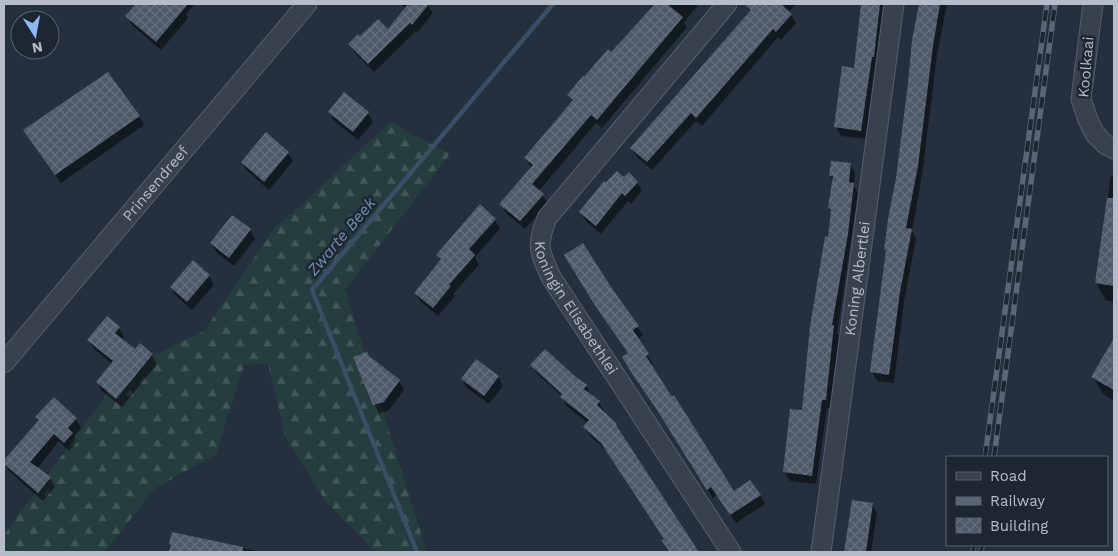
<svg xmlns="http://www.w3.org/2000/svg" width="1118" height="556" viewBox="0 0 1118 556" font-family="'Work Sans',sans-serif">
<defs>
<pattern id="forest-firs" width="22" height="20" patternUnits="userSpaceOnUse" patternTransform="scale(1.25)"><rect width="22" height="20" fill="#263d3f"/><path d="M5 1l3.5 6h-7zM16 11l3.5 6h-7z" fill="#435759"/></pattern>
<pattern id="building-cross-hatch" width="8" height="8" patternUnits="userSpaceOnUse" patternTransform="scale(1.25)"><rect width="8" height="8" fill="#4e5a69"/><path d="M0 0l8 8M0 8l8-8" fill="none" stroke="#65707d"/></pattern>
</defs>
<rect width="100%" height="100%" fill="#24303e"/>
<!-- forest -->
<polygon fill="url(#forest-firs)" points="391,122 450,154 345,290 427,552 376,552 326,502 285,436 268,364 244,365 216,454 154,489 105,552 4,552 4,535 124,370 204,331 273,230"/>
<!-- shadow -->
<g fill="#0007">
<polygon points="138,4 195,4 186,14 188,18 161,50 132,25 127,17"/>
<polygon points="400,4 427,4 433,13 417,33 415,32 374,72 355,53 350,44 360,38 388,31 406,8"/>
<polygon points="656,4 699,4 684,22 687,27 602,128 596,123 539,191 548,203 525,229 506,213 501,204 532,168 525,158 573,102 568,95 612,54"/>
<polygon points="755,4 796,4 789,12 796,23 781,40 778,37 702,126 696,121 652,170 637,157 632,148 752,11 751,9"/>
<polygon points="862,4 886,4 879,65 876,65 866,139 841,136 836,127 855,69"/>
<polygon points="921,4 947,4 937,55 922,175 912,231 916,239 904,301 894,383 877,381 872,372 887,253 886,250"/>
<polygon points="345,93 368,113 373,122 358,140 334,121 329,112"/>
<polygon points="139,116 144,125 61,183 30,139"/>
<polygon points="288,153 293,161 269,190 247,171 242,162"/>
<polygon points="850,164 855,173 854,185 858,193 837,333 839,335 830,408 827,408 816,484 790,481 785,472 803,411 829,238 832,212 829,208 833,181 830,176"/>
<polygon points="1111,175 1114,176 1114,302 1106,300 1096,283"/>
<polygon points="624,179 637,182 642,191 631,204 628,201 601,234 586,221 580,212"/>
<polygon points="232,216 250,230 255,239 234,266 216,252 211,243"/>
<polygon points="495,220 500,229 475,257 479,265 453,294 455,296 438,316 421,302 415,293 441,261 438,255"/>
<polygon points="209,276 214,285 192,310 176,296 171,288"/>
<polygon points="612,291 643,335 638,339 653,364 651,365 734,493 760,495 765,504 736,523 717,495 713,498 629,366 629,354"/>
<polygon points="107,318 119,328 124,337 122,340 135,351 140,345 152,355 157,364 122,407 102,391 97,382 112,364 94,349 89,340"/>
<polygon points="1114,341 1114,401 1103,394 1093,377"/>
<polygon points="368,357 399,381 404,390 389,410 379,414 354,358"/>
<polygon points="532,365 586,386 591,395 590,396 599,402 604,411 603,412 616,425 698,552 670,552 663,540 665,539 608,452 590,436 585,427 588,423 566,406 562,396 537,374"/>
<polygon points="498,377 503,386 489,404 467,388 462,379"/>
<polygon points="54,399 76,419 81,428 74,436 77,442 69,451 59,441 37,469 50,478 55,487 43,501 9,471 4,462 39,421 37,417"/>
<polygon points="853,501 872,504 877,513 871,552 846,552"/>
<polygon points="173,533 262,552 171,552"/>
</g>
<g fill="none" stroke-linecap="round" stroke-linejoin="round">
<!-- stream -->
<polyline stroke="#3a4f66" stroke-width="4.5" points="417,552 312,290 553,4"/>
</g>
<!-- building -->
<g fill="url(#building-cross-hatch)">
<polygon points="136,4 188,4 156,42 125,16"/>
<polygon points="408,4 429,4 412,25 410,23 368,64 348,44 358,34 360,36 378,19 388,29"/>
<polygon points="655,4 667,4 683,17 597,120 591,115 532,184 544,194 520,221 499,204 533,165 524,158 573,100 567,95 583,76 584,77 608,49 611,52"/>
<polygon points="744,4 781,4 792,14 776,32 773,29 696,118 691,113 647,162 630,148 751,10"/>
<polygon points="861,4 880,4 874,57 872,57 861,131 834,127 842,66 854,68"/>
<polygon points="919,4 940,4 933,46 918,166 906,228 912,229 900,292 889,375 870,372 886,250 884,250 888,219 896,178 908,83 912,40"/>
<polygon points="108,72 140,116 55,175 23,130"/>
<polygon points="344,92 369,112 353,132 328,112"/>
<polygon points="266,132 289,152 264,182 241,162"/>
<polygon points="831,161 851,163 849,182 854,183 848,234 832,325 834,325 826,400 822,400 812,476 783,472 790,409 802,410 810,326 825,236 828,237 831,209 828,208 833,176 829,176"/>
<polygon points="617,171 624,177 629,172 638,182 625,196 622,193 596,226 579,212 604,181 606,182"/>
<polygon points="1107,198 1114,198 1114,286 1095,283"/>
<polygon points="480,204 496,219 469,249 475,255 449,285 451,286 433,308 414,293 441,259 436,255"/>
<polygon points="232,215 251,229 229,258 210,243"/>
<polygon points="583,243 613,290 639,326 633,330 649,354 646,356 672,397 674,395 734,491 750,480 761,495 730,515 711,487 707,490 655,407 633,375 622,357 628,353 594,304 564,255"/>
<polygon points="193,260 210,275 187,302 170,287"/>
<polygon points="107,316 120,327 115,333 135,349 140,343 153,354 116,399 96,382 113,361 87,340"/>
<polygon points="1114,338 1114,390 1091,377"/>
<polygon points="545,349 576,377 587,385 584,389 600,401 597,405 617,424 616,425 699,552 670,552 661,540 664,539 601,443 583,427 589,420 560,397 562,394 530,365"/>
<polygon points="367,352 369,356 400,380 384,402 373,405 353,357"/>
<polygon points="476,359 499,376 484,396 461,379"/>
<polygon points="54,397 77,418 68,428 73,433 64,443 54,434 30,462 51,477 38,493 4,464 4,460 39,420 35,417"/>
<polygon points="852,500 873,503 866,552 844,552"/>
<polygon points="172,532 243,547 243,552 169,552 171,545 169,544"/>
</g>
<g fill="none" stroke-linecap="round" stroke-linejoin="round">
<!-- minor casing -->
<g stroke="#56606c" stroke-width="21">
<g id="minor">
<path id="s1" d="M727,4L547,218C536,246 539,251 551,277L731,552"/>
<polyline points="1093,4 1081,99 1088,120 1095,134 1105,144 1114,149"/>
<path id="s2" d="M4,363L307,4"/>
<path id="s3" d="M821,552L894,4"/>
</g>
</g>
<!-- minor -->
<use href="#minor" stroke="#38424e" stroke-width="19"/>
<!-- rail casing -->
<g stroke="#5a6675" stroke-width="5.5">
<g id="rail">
<polyline points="985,457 1047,4"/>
<polyline points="994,457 1055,4"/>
<polyline points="973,552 974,545"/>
<polyline points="981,552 982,545"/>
</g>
</g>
<!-- rail -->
<use href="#rail" stroke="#1d2733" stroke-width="4" stroke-dasharray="11" stroke-linecap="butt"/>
</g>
<g text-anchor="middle" stroke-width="5" stroke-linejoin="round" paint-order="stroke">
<!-- street labels -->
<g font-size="15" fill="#b4bdc9" stroke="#1d2733">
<text transform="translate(1086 67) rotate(-85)" y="5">Koolkaai</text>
<text dy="5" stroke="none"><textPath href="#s2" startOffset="235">Prinsendreef</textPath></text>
<text dy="5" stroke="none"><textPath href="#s3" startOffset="276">Koning Albertlei</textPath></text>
<text dy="5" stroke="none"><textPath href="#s1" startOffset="380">Koningin Elisabethlei</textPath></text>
</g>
<!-- water labels -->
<g font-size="16" font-style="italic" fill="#758fab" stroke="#1d2733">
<text transform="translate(341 236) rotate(-50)" y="6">Zwarte Beek</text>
</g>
</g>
<!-- border -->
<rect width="1118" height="556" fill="none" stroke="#b4bdc9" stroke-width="10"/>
<!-- legend -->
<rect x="946" y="456" width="162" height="90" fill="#1d2733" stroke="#59636f"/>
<rect x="956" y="472" width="25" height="8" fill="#38424e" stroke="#59636f"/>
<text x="990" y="481" font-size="15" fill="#b4bdc9">Road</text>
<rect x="956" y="497" width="25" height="8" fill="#5a6675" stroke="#59636f"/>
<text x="990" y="506" font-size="15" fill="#b4bdc9">Railway</text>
<rect x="956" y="518" width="25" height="15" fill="url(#building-cross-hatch)" stroke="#59636f"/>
<text x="990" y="531" font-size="15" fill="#b4bdc9">Building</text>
<!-- north arrow -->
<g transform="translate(35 35) rotate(169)"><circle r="24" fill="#1d2733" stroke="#59636f"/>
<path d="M0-4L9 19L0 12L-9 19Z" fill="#8cb9f6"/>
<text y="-8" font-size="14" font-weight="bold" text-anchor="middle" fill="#b4bdc9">N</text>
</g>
</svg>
